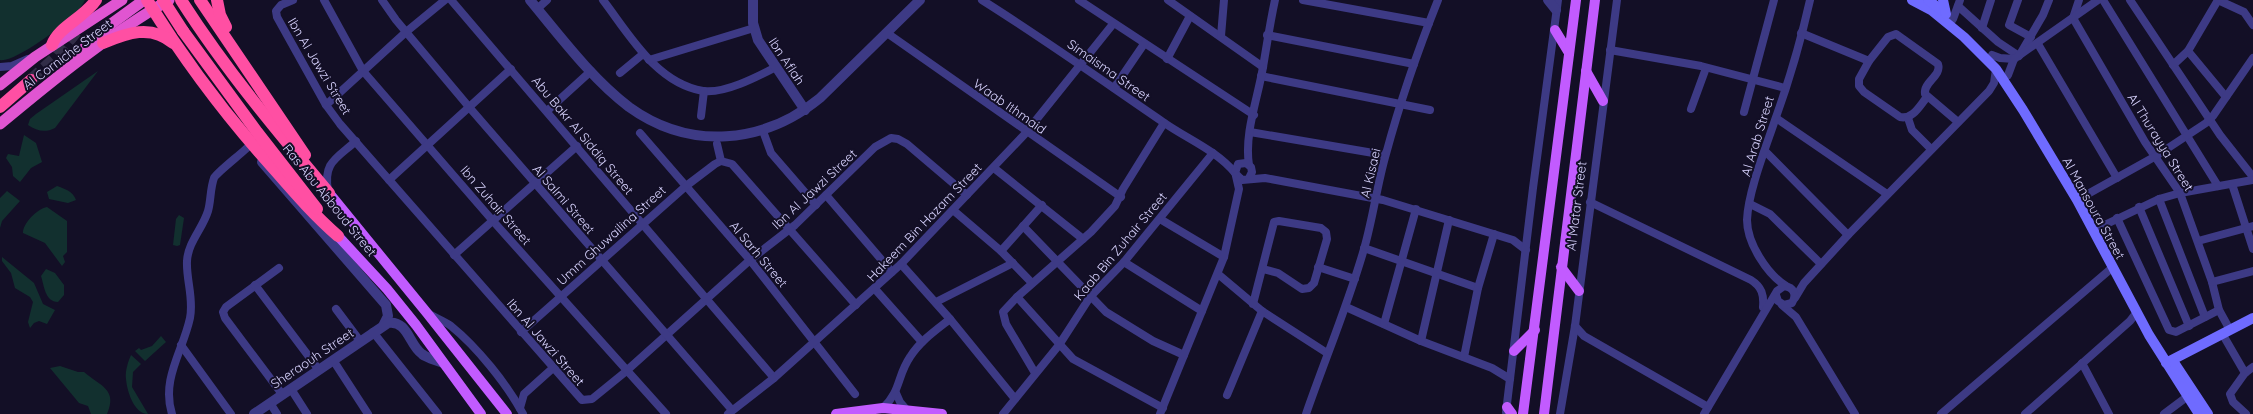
<svg xmlns="http://www.w3.org/2000/svg" width="2253" height="414" viewBox="0 0 2253 414" font-family="Quicksand,sans-serif">
<rect width="100%" height="100%" fill="#130f26"/>
<!-- green -->
<g fill="#12302f">
<path d="M0,0H85C82,5 79,11 74,15C63,26 14,63 0,60Z"/>
<path d="M98,71L55,128C45,133 37,131 28,125L30,119L36,114Z"/>
<polygon points="24,135 36,143 42,162 31,168 20,182 13,176 12,167 6,158 8,154 19,156"/>
<path d="M57,186C65,189 73,191 76,200L68,203L49,199L47,192Z"/>
<polygon points="7,191 20,201 2,221 0,228 0,198"/>
<path d="M47,207L67,221V252L63,256L65,262L62,266L45,243L23,233C23,223 37,209 47,207Z"/>
<polygon points="179,215 184,218 180,245 177,246 173,245 176,219"/>
<polygon points="2,257 34,283 43,304 55,310 47,324 39,321 34,323 30,328 28,322 33,302 30,297 15,288 11,273 2,261"/>
<path d="M46,269L55,273L64,285V295L58,302C45,302 44,285 41,276Z"/>
<polygon points="161,336 166,342 145,361 135,351 139,348 141,350 152,346"/>
<path d="M131,355L141,364L133,372L132,387L148,414C134,414 127,391 126,379C125,371 128,362 131,355Z"/>
<path d="M60,366L78,372H84C100,386 118,389 107,414H91L88,406L79,403L50,368Z"/>
</g>
<g fill="none" stroke-linecap="round" stroke-linejoin="round">
<!-- motorway-tunnel -->
<polyline stroke="#312d47" stroke-width="12" stroke-dasharray="12 6" stroke-linecap="butt" points="31,80 55,58 79,28"/>
<!-- minor -->
<g stroke="#3d3a85" stroke-width="8">
<polyline points="293,0 281,5 276,11 277,17 326,105 340,124 582,400 592,399 624,373 750,260 795,225 875,147 891,138 898,139 907,144 967,195"/>
<polyline points="324,0 363,71 493,221 666,414"/>
<polyline points="382,0 396,20 469,107 732,410"/>
<polyline points="451,0 774,378"/>
<path d="M603,0C629,34 656,83 703,91C724,94 757,77 776,67"/>
<path d="M982,0C1044,39 1103,81 1163,122C1187,139 1216,150 1235,173"/>
<polyline points="1079,0 1254,115"/>
<polyline points="1168,0 1263,67"/>
<polyline points="1303,0 1429,23"/>
<polyline points="2018,0 2009,25 2031,37"/>
<polyline points="2079,0 2073,18 2145,142 2180,193 2212,282 2219,310 2230,330"/>
<polyline points="2103,0 2218,186"/>
<polyline points="2130,0 2220,135 2253,177"/>
<polyline points="2218,0 2244,12 2253,25"/>
<polyline points="1958,6 1998,42 2019,56 2043,15 2049,0"/>
<polyline points="537,9 547,0"/>
<polyline points="1953,19 1960,0"/>
<polyline points="1982,28 1991,0"/>
<polyline points="887,33 1121,197"/>
<path d="M1801,33L1869,61L1888,37L1896,34L1938,64C1942,76 1923,82 1925,94L1958,122"/>
<polyline points="1267,35 1414,64"/>
<polyline points="1221,36 1224,0"/>
<polyline points="2038,44 2117,178"/>
<polyline points="1610,50 1701,66 1785,88"/>
<polyline points="2188,51 2226,97"/>
<polyline points="1992,55 2000,58 2014,59"/>
<polyline points="1167,59 1190,16"/>
<polyline points="649,60 754,28"/>
<path d="M1869,61L1859,79V86L1864,92L1900,117C1913,120 1920,105 1927,97"/>
<polyline points="2173,65 2188,51 2218,0"/>
<polyline points="0,67 12,66 28,59"/>
<polyline points="620,73 643,54"/>
<polyline points="2008,75 2014,59 2098,0"/>
<polyline points="1261,76 1430,110"/>
<polyline points="1114,88 1144,44"/>
<polyline points="326,105 406,32 445,0"/>
<polyline points="1691,109 1706,68"/>
<polyline points="547,111 591,71"/>
<polyline points="1744,112 1774,0"/>
<polyline points="701,116 704,91"/>
<polyline points="1776,118 1887,194"/>
<polyline points="1908,118 1912,130 1931,149"/>
<polyline points="763,131 771,153 816,205"/>
<polyline points="1250,132 1385,155"/>
<polyline points="640,133 750,260 855,394"/>
<polyline points="717,144 721,161"/>
<polyline points="1765,151 1848,235"/>
<path d="M1249,165C1244,133 1258,98 1263,67C1267,44 1270,23 1275,0"/>
<polyline points="994,168 1083,239"/>
<polyline points="1249,178 1252,172 1251,167 1246,163 1238,164 1235,173 1242,180 1265,178 1383,200 1513,240 1526,250"/>
<polyline points="389,180 511,69"/>
<polyline points="2232,184 2253,249"/>
<path d="M328,191C323,162 336,159 356,141"/>
<polyline points="826,195 892,272"/>
<polyline points="2159,199 2205,317"/>
<polyline points="2077,200 2156,156 2206,123 2213,116 2253,58"/>
<path d="M1590,202L1751,280C1762,287 1764,295 1763,307"/>
<polyline points="1750,204 1770,214 1821,264"/>
<polyline points="2139,207 2189,326"/>
<polyline points="953,210 1001,251 1032,283"/>
<polyline points="2117,218 2169,330 2176,332 2219,310"/>
<polyline points="1160,219 1224,257"/>
<polyline points="1023,226 1106,312 1153,341 1184,355"/>
<polyline points="2094,230 2159,199 2180,193 2253,180"/>
<polyline points="2198,241 2253,226"/>
<polyline points="1364,248 1478,288"/>
<polyline points="1001,251 1042,205"/>
<polyline points="454,255 577,146"/>
<polyline points="1124,262 1202,311"/>
<polyline points="901,264 950,319 1015,399"/>
<polyline points="1318,267 1355,279"/>
<polyline points="279,268 226,307 223,312 225,318 282,394"/>
<polyline points="1218,274 1262,311 1327,353"/>
<polyline points="2212,282 2253,271"/>
<polyline points="255,285 319,370"/>
<path d="M1786,286C1767,274 1747,243 1747,220C1748,192 1766,147 1775,120C1789,81 1801,40 1810,0"/>
<polyline points="875,289 922,342"/>
<polyline points="1017,297 1073,359 1163,408"/>
<polyline points="1795,298 1804,283 1848,235 1989,91 1994,83 1996,69"/>
<polyline points="936,302 1013,263"/>
<polyline points="1253,304 1274,222 1279,221 1321,228 1326,232 1327,239 1314,283 1309,288 1302,289 1278,273 1263,269"/>
<polyline points="1782,305 1796,317 1855,414"/>
<polyline points="1346,307 1421,341 1492,368 1510,379"/>
<polyline points="336,309 360,341"/>
<path d="M429,314C436,318 444,321 451,326C477,347 507,384 523,414"/>
<polyline points="1384,324 1416,209"/>
<polyline points="1575,326 1584,336 1708,407"/>
<polyline points="373,332 438,414"/>
<polyline points="521,332 686,186 715,164 721,161 732,164 856,305"/>
<polyline points="2223,335 2245,373"/>
<polyline points="1421,341 1449,220"/>
<polyline points="181,345 231,414"/>
<polyline points="1464,357 1478,288 1494,234"/>
<polyline points="333,360 368,414"/>
<polyline points="2082,363 2109,414"/>
<polyline points="1035,373 1006,324 1003,312 1017,297 1091,232 1115,206 1123,189 1164,123"/>
<polyline points="291,389 307,414"/>
<polyline points="896,393 900,402 906,409"/>
<polyline points="1227,395 1262,311"/>
<polyline points="270,403 277,414"/>
<polyline points="520,408 524,394 553,368"/>
<path d="M883,408C901,391 897,376 910,357C920,341 936,330 950,319"/>
<polyline points="1506,412 1533,188 1558,0"/>
<path d="M172,414C161,379 183,351 190,318C194,298 186,280 187,261C188,242 203,228 208,211C211,201 210,189 214,178C216,173 245,151 251,144"/>
<polyline points="728,414 774,378 901,264 1024,135 1113,24"/>
<polyline points="1003,414 1059,345 1090,297 1124,262 1213,153"/>
<polyline points="1160,414 1224,257 1239,189 1236,176"/>
<path d="M1306,414C1325,359 1348,305 1364,249C1373,218 1377,185 1386,154C1400,102 1418,50 1438,0"/>
<polyline points="1560,414 1575,326 1617,0"/>
<path d="M1704,414L1777,291L1784,286C1794,287 1797,295 1792,303L1784,305L1778,301L1776,295"/>
<polyline points="1941,414 2113,267"/>
<polyline points="2025,414 2130,321 2137,312"/>
<polyline points="2164,414 2192,393"/>
<polyline points="2246,414 2233,402 2230,394 2245,373 2253,367"/>
</g>
<!-- tertiary -->
<g stroke="#3d3a85" stroke-width="10">
<path d="M530,0C560,36 591,78 629,107C690,151 764,144 820,98L920,0"/>
<polyline points="753,0 753,23 758,40 805,110"/>
<polyline points="1548,0 1556,10"/>
<polyline points="262,162 386,305 388,316 384,324"/>
<path d="M254,414L388,323C408,320 409,345 422,354C427,358 436,360 443,363"/>
</g>
<!-- secondary -->
<g stroke="#6f6bff" stroke-width="10">
<polyline points="1912,0 1931,10 1964,37 1996,69 2023,110 2077,200 2149,335 2199,414"/>
<polyline points="1928,0 1943,11"/>
<polyline points="1943,0 1946,14"/>
<polyline points="2166,363 2253,318"/>
<polyline points="2175,364 2208,414"/>
</g>
<!-- primary -->
<g stroke="#c25bff" stroke-width="10">
<polyline points="1555,30 1569,53"/>
<polyline points="1586,71 1603,101"/>
<polyline points="329,193 427,313 507,414"/>
<polyline points="338,236 387,289 416,325 481,414"/>
<polyline points="1561,267 1579,291"/>
<polyline points="1514,351 1535,330"/>
<polyline points="1507,407 1512,414"/>
<polyline points="836,414 883,408 942,414"/>
<polyline points="1523,414 1576,0"/>
<polyline points="1544,414 1595,0"/>
</g>
<!-- trunk -->
<g stroke="#e055d1" stroke-width="11">
<polyline points="76,56 107,27 144,0"/>
<polyline points="0,85 35,57 122,0"/>
<path d="M0,124C54,79 108,35 169,0"/>
</g>
<!-- motorway -->
<g stroke="#ff4fa3" stroke-width="12">
<path d="M147,0C180,53 218,105 259,152C285,181 308,210 338,236"/>
<path d="M181,0C225,69 277,131 329,193"/>
<polyline points="200,0 305,155"/>
<polyline points="217,0 220,15 226,27"/>
<polyline points="183,31 257,132 317,209"/>
<path d="M103,43C127,33 151,24 173,43"/>
<path d="M52,45C58,27 84,18 96,0"/>
<polyline points="0,107 31,80"/>
</g>
<!-- motorway-bridge -->
<polyline stroke="#ff4fa3" stroke-width="12" points="163,0 183,31"/>
</g>
<g text-anchor="middle" stroke-width="4" stroke-linejoin="round" paint-order="stroke">
<!-- street labels -->
<g font-size="13" fill="#d9d4ff" stroke="#130f26">
<text transform="translate(67 54) rotate(-37)" y="5">Al Corniche Street</text>
<text transform="translate(787 61) rotate(56)" y="5">Ibn Aflah</text>
<text transform="translate(320 66) rotate(59)" y="5">Ibn Al Jawzi Street</text>
<text transform="translate(1109 70) rotate(35)" y="5">Simaisma Street</text>
<text transform="translate(1010 106) rotate(35)" y="5">Waab Ithmaid</text>
<text transform="translate(583 135) rotate(50)" y="5">Abu Bakr Al Siddiq Street</text>
<text transform="translate(1757 136) rotate(-73)" y="5">Al Arab Street</text>
<text transform="translate(2161 142) rotate(58)" y="5">Al Thurayya Street</text>
<text transform="translate(1370 173) rotate(-77)" y="5">Al Kisaei</text>
<text transform="translate(814 189) rotate(-43)" y="5">Ibn Al Jawzi Street</text>
<text transform="translate(564 199) rotate(49)" y="5">Al Salmi Street</text>
<text transform="translate(330 200) rotate(51)" y="5">Ras Abu Abboud Street</text>
<text transform="translate(496 205) rotate(49)" y="5">Ibn Zuhair Street</text>
<text transform="translate(1576 206) rotate(-83)" y="5">Al Matar Street</text>
<text transform="translate(2094 208) rotate(61)" y="5">Al Mansoura Street</text>
<text transform="translate(924 222) rotate(-46)" y="5">Hakeem Bin Hazam Street</text>
<text transform="translate(611 235) rotate(-42)" y="5">Umm Ghuwailina Street</text>
<text transform="translate(1120 246) rotate(-50)" y="5">Kaab Bin Zuhair Street</text>
<text transform="translate(759 254) rotate(50)" y="5">Al Sarh Street</text>
<text transform="translate(546 342) rotate(49)" y="5">Ibn Al Jawzi Street</text>
<text transform="translate(312 358) rotate(-34)" y="5">Sheraouh Street</text>
</g>
</g>
</svg>
